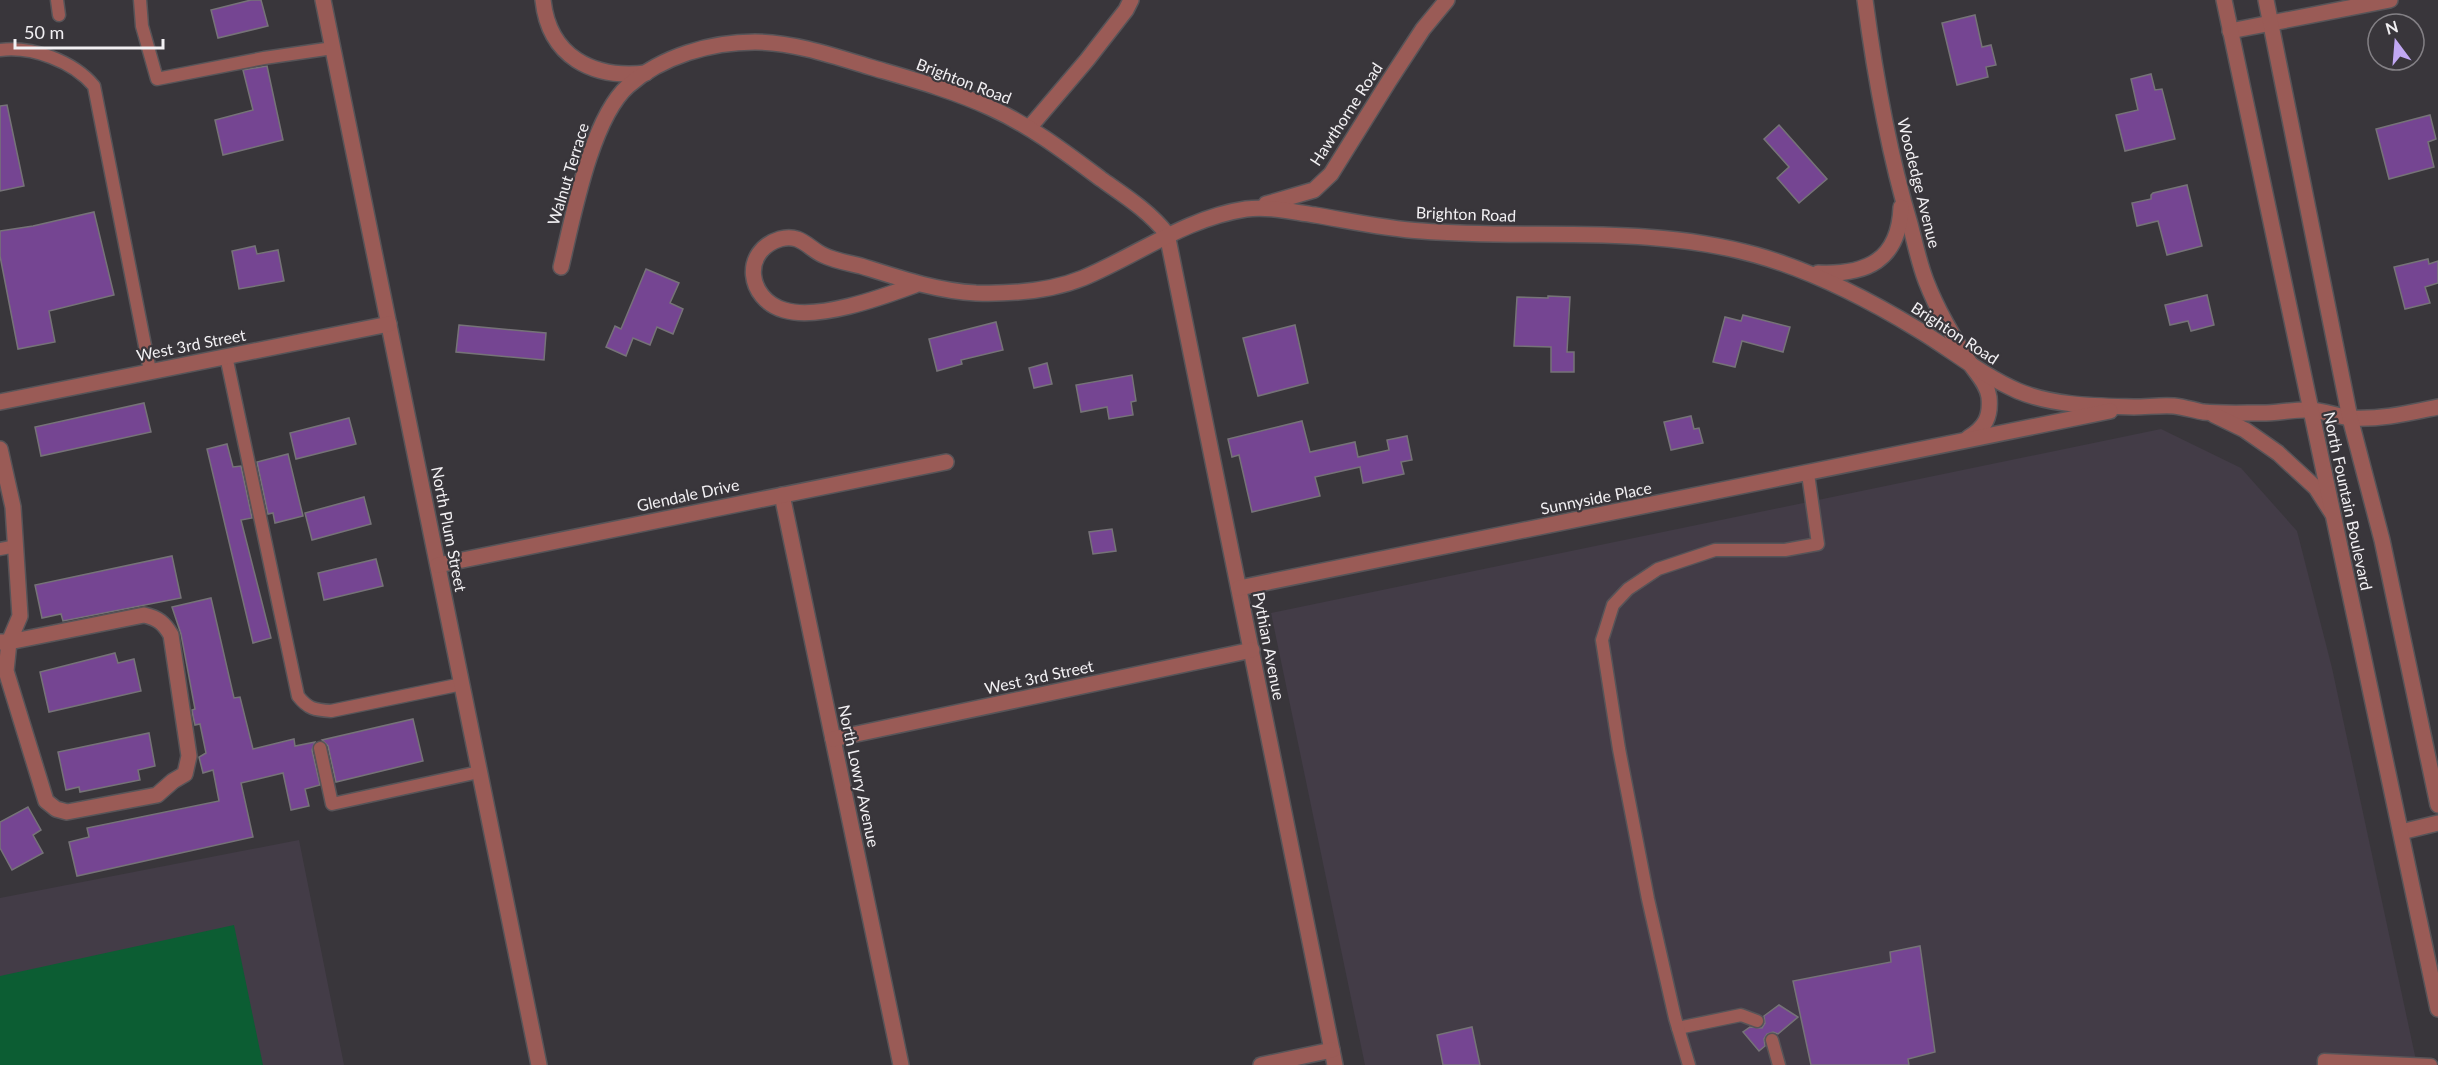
<svg xmlns="http://www.w3.org/2000/svg" width="2438" height="1065" viewBox="0 0 2438 1065" font-family="Lato,sans-serif">
<rect width="100%" height="100%" fill="#39363b"/>
<!-- built -->
<g fill="#433c47">
<polygon points="2161,429 2241,468 2297,531 2332,668 2417,1065 1365,1065 1271,613"/>
<polygon points="299,840 344,1065 0,1065 0,898"/>
</g>
<!-- green -->
<polygon fill="#0c5d33" points="234,925 263,1065 0,1065 0,976"/>
<!-- building -->
<g fill="#754592" stroke="#767378" stroke-width="1.5">
<polygon points="251,0 261,0 268,26 218,38 211,10"/>
<polygon points="1975,15 1982,47 1991,45 1996,65 1986,67 1988,77 1957,85 1942,23"/>
<polygon points="267,66 283,140 223,155 215,120 253,110 243,70"/>
<polygon points="2151,74 2155,90 2162,89 2175,139 2125,151 2116,115 2138,110 2131,79"/>
<polygon points="7,105 24,186 0,191 0,106"/>
<polygon points="2430,115 2436,139 2428,142 2434,167 2389,179 2376,129"/>
<polygon points="1779,125 1827,179 1799,203 1777,178 1789,167 1764,139"/>
<polygon points="2187,185 2202,246 2167,255 2158,221 2137,226 2132,203 2151,199 2151,195 2153,193"/>
<polygon points="94,212 114,295 49,311 55,342 18,349 0,256 0,231 33,226"/>
<polygon points="255,246 257,254 278,250 284,281 239,289 232,251"/>
<polygon points="2428,259 2429,264 2438,261 2438,283 2425,287 2430,303 2405,309 2394,267"/>
<polygon points="646,269 679,283 670,303 683,309 673,334 657,327 650,345 633,338 626,356 606,347 615,326 621,329"/>
<polygon points="2207,295 2214,325 2191,331 2188,321 2170,325 2165,305"/>
<polygon points="1548,296 1570,297 1567,352 1574,352 1574,372 1551,372 1551,347 1514,346 1517,297 1548,298"/>
<polygon points="1743,315 1790,327 1783,352 1742,341 1735,367 1713,362 1725,317 1741,321"/>
<polygon points="996,322 1003,350 961,360 962,364 937,371 929,339"/>
<polygon points="459,325 546,333 544,360 456,352"/>
<polygon points="1295,325 1308,383 1258,396 1243,338"/>
<polygon points="1047,363 1052,384 1034,388 1029,368"/>
<polygon points="1132,375 1136,401 1131,402 1133,415 1109,419 1107,407 1081,412 1076,385"/>
<polygon points="144,403 151,432 41,456 35,427"/>
<polygon points="1691,416 1694,429 1699,428 1703,443 1671,450 1664,422"/>
<polygon points="349,418 356,444 296,459 290,433"/>
<polygon points="1302,421 1310,452 1355,442 1358,457 1389,450 1387,440 1407,436 1412,460 1401,462 1404,474 1363,483 1360,467 1315,477 1320,496 1252,512 1239,455 1232,457 1228,439"/>
<polygon points="227,444 233,467 241,466 252,518 241,520 271,638 253,643 207,449"/>
<polygon points="288,454 303,516 275,523 273,513 268,514 257,462"/>
<polygon points="364,497 371,524 312,540 305,513"/>
<polygon points="1112,529 1116,551 1093,554 1089,532"/>
<polygon points="172,556 181,598 63,621 61,614 42,618 35,585"/>
<polygon points="376,559 383,586 324,600 318,573"/>
<polygon points="211,598 234,698 240,697 253,749 294,739 295,746 315,742 312,750 320,785 305,789 309,806 291,810 283,773 241,783 253,837 77,876 69,842 89,837 87,828 219,801 213,770 203,773 199,757 206,753 200,724 195,725 193,716 192,710 195,709 181,634 172,607"/>
<polygon points="115,653 118,663 134,659 141,691 49,712 40,672"/>
<polygon points="413,719 423,761 336,782 328,746 322,740"/>
<polygon points="149,733 155,766 138,770 140,780 80,792 79,787 66,790 58,752"/>
<polygon points="28,807 41,830 33,835 43,853 12,870 0,848 0,822"/>
<polygon points="1920,946 1935,1052 1908,1059 1909,1065 1811,1065 1793,981 1891,962 1890,952"/>
<polygon points="1779,1005 1798,1017 1778,1034 1773,1032 1767,1034 1764,1039 1765,1046 1759,1051 1743,1032 1750,1027 1762,1028 1765,1023 1764,1016"/>
<polygon points="1472,1027 1480,1065 1443,1065 1437,1035"/>
</g>
<g fill="none" stroke-linecap="round" stroke-linejoin="round">
<!-- service casing -->
<g stroke="#575458" stroke-width="15">
<g id="service">
<polyline points="57,0 59,15"/>
<polyline points="140,0 142,26 157,79 264,58 333,48"/>
<path d="M0,50C32,46 73,61 94,86L150,371"/>
<path d="M226,356L298,696C308,709 315,710 331,711L462,684"/>
<polyline points="0,549 16,546"/>
<polyline points="320,748 332,804 479,772"/>
<polyline points="1678,1028 1741,1015 1757,1021"/>
<polyline points="1772,1040 1779,1065"/>
<polyline points="1689,1065 1675,1018 1648,899 1619,749 1602,640 1613,605 1628,589 1658,569 1715,550 1785,550 1818,544 1808,474"/>
<polyline points="2324,1065 2324,1060 2431,1065"/>
</g>
</g>
<!-- minor casing -->
<g stroke="#575458" stroke-width="18">
<g id="minor">
<polyline points="323,0 539,1065"/>
<path d="M543,0C549,57 593,79 646,73"/>
<path d="M1865,0C1875,76 1888,150 1910,224C1915,243 1919,263 1926,281C1937,310 1953,336 1969,362C1976,373 1987,383 1989,397C1991,417 1985,428 1968,438"/>
<polyline points="2230,31 2390,0"/>
<polyline points="1029,128 1087,60 1126,10 1131,0"/>
<polyline points="1266,204 1314,190 1331,174 1389,81 1423,29 1447,0"/>
<path d="M561,267C573,217 591,119 628,86C662,56 711,42 755,42C793,42 834,56 870,67C911,79 952,90 991,108C1031,126 1066,153 1101,179C1125,196 1149,211 1167,234L1335,1065"/>
<path d="M1818,273C1866,275 1899,261 1901,207"/>
<path d="M918,284C885,296 819,321 784,310C747,299 741,251 780,239C800,233 808,248 823,255C835,261 849,263 861,266C899,278 937,291 976,293C1011,294 1051,291 1083,278C1138,255 1186,218 1246,209C1269,206 1292,212 1315,215C1350,221 1386,229 1422,231C1535,240 1646,224 1756,255C1813,271 1866,298 1917,329C1951,349 1981,375 2018,391C2054,406 2096,406 2134,407C2147,407 2161,405 2174,406C2184,407 2193,410 2203,412C2222,414 2243,413 2262,413C2278,413 2295,409 2311,410C2324,411 2337,416 2350,418C2380,420 2409,413 2438,407"/>
<polyline points="0,402 389,324"/>
<polyline points="2214,415 2245,430 2278,453 2316,488 2332,513"/>
<path d="M0,449L13,507L20,616L9,642L6,671L46,801L56,809L67,812L157,795L173,781L185,774L189,756L171,635C164,623 158,618 144,615L9,642H0"/>
<polyline points="782,495 901,1065"/>
<polyline points="438,565 946,462"/>
<polyline points="1239,588 2110,411"/>
<polyline points="833,739 1252,650"/>
<polyline points="2401,832 2438,823"/>
<polyline points="1261,1065 1332,1050"/>
</g>
</g>
<!-- tertiary casing -->
<g stroke="#575458" stroke-width="18">
<g id="tertiary">
<polyline points="2224,0 2438,1009"/>
<polyline points="2266,0 2350,418 2382,540 2438,805"/>
</g>
</g>
<!-- service -->
<use href="#service" stroke="#9a5b56" stroke-width="12"/>
<!-- minor -->
<use href="#minor" stroke="#9a5b56" stroke-width="15"/>
<!-- tertiary -->
<use href="#tertiary" stroke="#9a5b56" stroke-width="15"/>
</g>
<g text-anchor="middle" stroke-width="4.5" stroke-linejoin="round" paint-order="stroke">
<!-- street labels -->
<g font-size="16" fill="#f2f0f3" stroke="#39363b">
<text transform="translate(964 81) rotate(21)" y="6">Brighton Road</text>
<text transform="translate(1346 114) rotate(-57)" y="6">Hawthorne Road</text>
<text transform="translate(568 174) rotate(-73)" y="6">Walnut Terrace</text>
<text transform="translate(1919 183) rotate(76)" y="6">Woodedge Avenue</text>
<text transform="translate(1466 214) rotate(2)" y="6">Brighton Road</text>
<text transform="translate(1955 333) rotate(33)" y="6">Brighton Road</text>
<text transform="translate(191 345) rotate(-11)" y="6">West 3rd Street</text>
<text transform="translate(688 495) rotate(-12)" y="6">Glendale Drive</text>
<text transform="translate(1596 498) rotate(-11)" y="6">Sunnyside Place</text>
<text transform="translate(2348 501) rotate(78)" y="6">North Fountain Boulevard</text>
<text transform="translate(449 529) rotate(79)" y="6">North Plum Street</text>
<text transform="translate(1269 646) rotate(79)" y="6">Pythian Avenue</text>
<text transform="translate(1039 677) rotate(-12)" y="6">West 3rd Street</text>
<text transform="translate(859 776) rotate(78)" y="6">North Lowry Avenue</text>
</g>
</g>
<!-- north arrow -->
<g transform="translate(2396 42) rotate(344)"><circle r="28" fill="#39363b" stroke="#838085" stroke-width="1.5"/>
<path d="M0-4.5L10 22L0 15L-10 22Z" fill="#c1a8f3"/>
<text y="-9" font-size="16" font-weight="bold" text-anchor="middle" fill="#f2f0f3">N</text>
</g>
<!-- scale -->
<path d="M15 39v9h148v-9" fill="none" stroke="#f2f0f3" stroke-width="3"/>
<text x="24" y="39" font-size="18" fill="#f2f0f3" stroke="#39363b" stroke-width="4.5" paint-order="stroke">50 m</text>
</svg>
